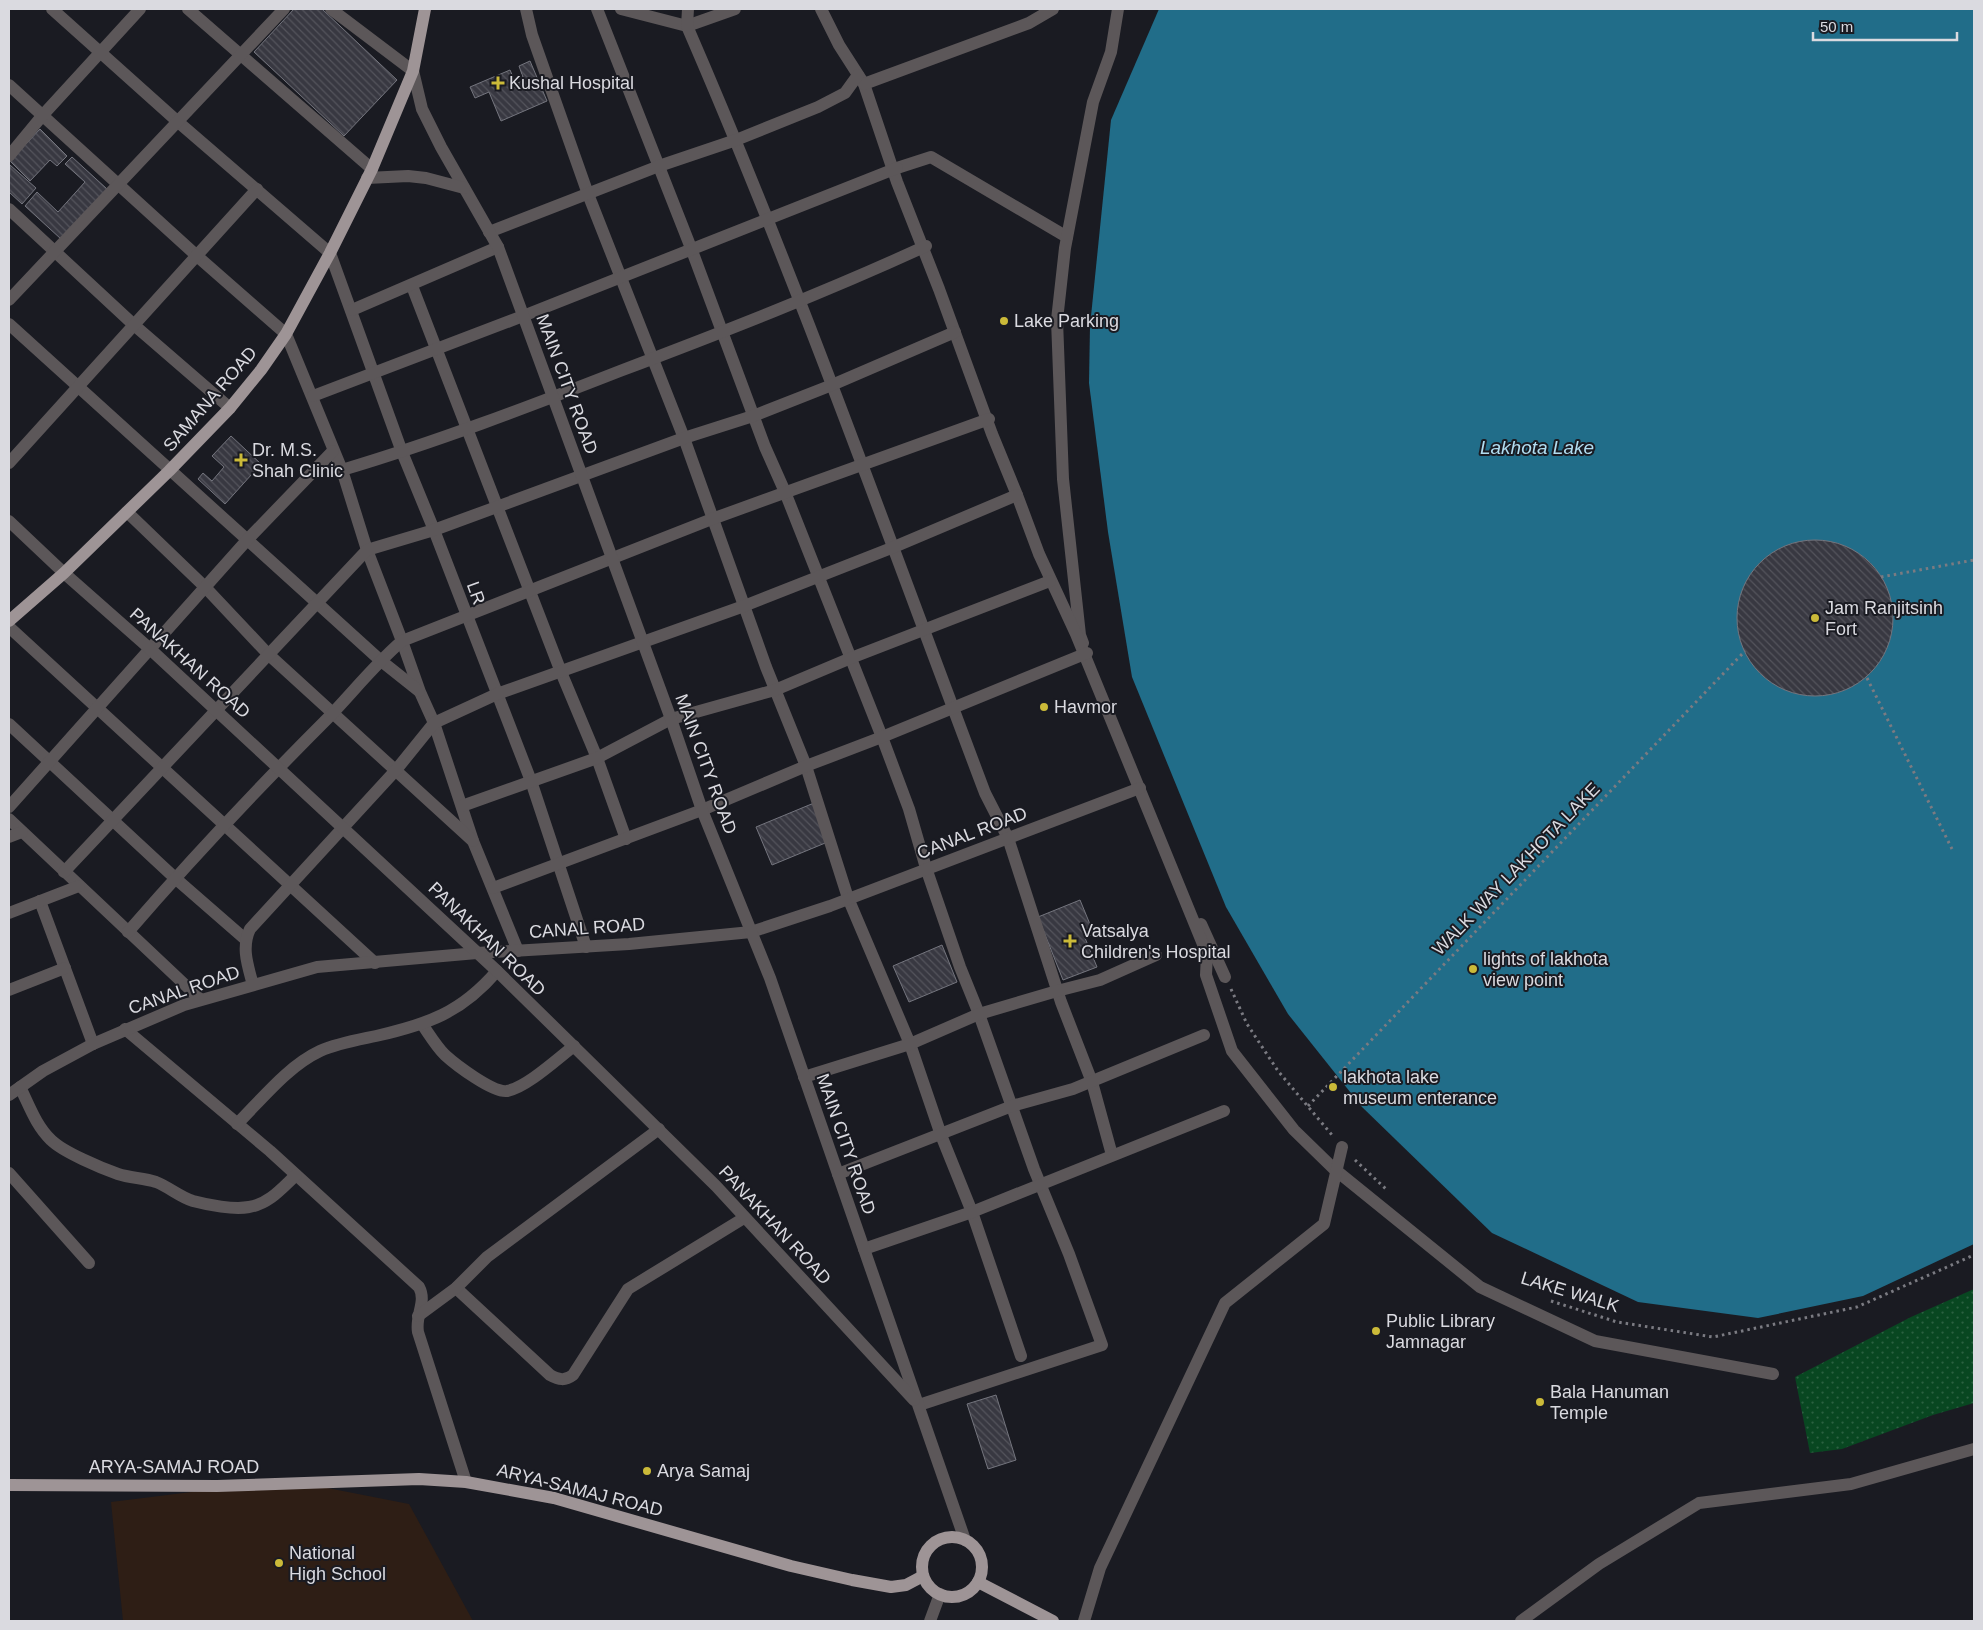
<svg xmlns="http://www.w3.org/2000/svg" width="1983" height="1630" viewBox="0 0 1983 1630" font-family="Helvetica,sans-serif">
<defs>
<pattern id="grass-dots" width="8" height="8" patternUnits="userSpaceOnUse" patternTransform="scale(1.25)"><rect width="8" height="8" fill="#084721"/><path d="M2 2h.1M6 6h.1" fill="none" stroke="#2b6141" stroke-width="1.8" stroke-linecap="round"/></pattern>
<pattern id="building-back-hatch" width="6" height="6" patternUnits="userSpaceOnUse" patternTransform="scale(1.25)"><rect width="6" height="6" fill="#383841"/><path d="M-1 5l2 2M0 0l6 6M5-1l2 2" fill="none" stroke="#54545c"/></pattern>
</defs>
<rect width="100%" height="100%" fill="#1a1b22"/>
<!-- education -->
<polygon fill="#2e1e15" points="287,1480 409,1504 473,1621 123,1621 111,1502"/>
<!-- grass -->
<polygon fill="url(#grass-dots)" points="1974,1289 1974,1403 1933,1415 1842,1449 1810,1453 1795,1377 1911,1317"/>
<!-- water -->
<polygon fill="#216d89" points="1159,9 1974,9 1974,1244 1863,1296 1758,1318 1638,1302 1492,1233 1362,1107 1288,1014 1226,907 1132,677 1108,532 1089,383 1090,326 1111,120"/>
<!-- building -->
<g fill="url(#building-back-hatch)" stroke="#74757e">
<polygon points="294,9 322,9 397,80 344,136 254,52"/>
<polygon points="530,61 547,101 501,121 489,92 475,98 470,87 510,70 516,84 524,80 519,66"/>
<polygon points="40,129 67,156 57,166 50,160 30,181 10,161"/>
<polygon points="72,157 107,189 61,239 25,206 37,192 58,212 85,182 65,164"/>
<polygon points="10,165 36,188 22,204 9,192"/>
<polygon points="231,436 261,464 225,504 198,479 203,473 212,481 224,467 212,456"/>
<circle cx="1815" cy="618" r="78"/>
<polygon points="814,803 830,841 772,865 756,827"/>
<polygon points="1080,900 1094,934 1085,938 1097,967 1063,980 1038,917"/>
<polygon points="942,945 957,982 909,1002 893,966"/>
<polygon points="996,1395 1016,1460 988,1469 967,1404"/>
</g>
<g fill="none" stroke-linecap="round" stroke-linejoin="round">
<!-- path -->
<g stroke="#7b7b82" stroke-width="3" stroke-dasharray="2.5 4" stroke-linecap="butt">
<polyline points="1881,577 1974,560"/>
<polyline points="1867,678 1952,849"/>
<polyline points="1231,989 1247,1024 1278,1071 1332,1135"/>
<polyline points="1308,1106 1745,651"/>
<polyline points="1355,1160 1387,1190"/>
<polyline points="1551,1301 1617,1322 1713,1337 1857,1307 1974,1255"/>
</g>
<!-- pedestrian -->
<g stroke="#5c5759" stroke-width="12">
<polyline points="897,168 931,157 1067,237"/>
<polyline points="1083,643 1080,635 1063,479 1057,320 1065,248 1093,102 1111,52 1118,9"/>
<polyline points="1201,924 1225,977"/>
</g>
<!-- minor -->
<g stroke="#5c5759" stroke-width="12">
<polyline points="52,9 177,121 330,253 402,452 434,530 531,781 586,947"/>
<polyline points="188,9 372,169"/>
<polyline points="331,9 413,71"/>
<polyline points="526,9 532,35 588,194 684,438 766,667 806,766 848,898 910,1044 941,1135 972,1212 1021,1356"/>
<polyline points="597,9 691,248 765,447 785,492 882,737 909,809 926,868 960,967 979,1014 1034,1169 1069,1254 1102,1345 919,1405"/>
<polyline points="621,9 687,26 735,9"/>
<path d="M688,9L687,26C796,277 888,536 985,793L1008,838L1061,1002L1092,1082L1112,1155"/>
<polyline points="821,9 839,45 864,84 897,182 939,289 992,434 1017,495 1039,554 1076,634 1207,954 1206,975 1232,1051 1294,1130 1333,1168 1480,1287 1595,1341 1773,1374"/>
<polyline points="864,84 1029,23 1053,9"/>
<polyline points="9,85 197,256 286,334 342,470 367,550 402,641 420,692 434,723 473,841 518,951"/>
<polyline points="9,156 42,116 140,9"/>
<polyline points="9,209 134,325 230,408"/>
<polyline points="489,232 659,166 736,140 818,107 845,93 858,75"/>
<polyline points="412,286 561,672 597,758 626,839"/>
<polyline points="9,300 284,9"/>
<polyline points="352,310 498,247"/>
<polyline points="9,324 380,660 419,691"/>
<polyline points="313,396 523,316 897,168"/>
<polyline points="9,463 257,189"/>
<path d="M342,470C436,442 528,407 620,371C723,332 826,292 926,246"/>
<polyline points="127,512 205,587 268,654 473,841"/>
<polyline points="9,627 375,963"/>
<polyline points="9,724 175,878 245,939"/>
<polyline points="462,806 597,758 671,719 775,690 851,658 1050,581"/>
<polyline points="9,807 248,539 333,451"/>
<polyline points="9,819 200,999"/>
<polyline points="9,837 22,832"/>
<polyline points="64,872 367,550 434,530 684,438 753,416 832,385 955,332"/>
<polyline points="493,888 702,810 806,766 882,737 1087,653"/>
<polyline points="40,901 93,1044"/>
<polyline points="9,913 79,886"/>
<path d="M128,932C192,858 259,787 328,718C353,692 375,664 402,641L712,519L989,419"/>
<path d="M253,985C248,966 241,948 250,929L396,770L434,723L497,694L744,606L894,547L1017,495"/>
<polyline points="9,990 65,968"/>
<path d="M422,1024C429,1034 436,1046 445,1055C456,1065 493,1093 507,1091C527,1087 557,1059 574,1046"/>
<path d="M125,1029L270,1151L419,1287C427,1302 415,1315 418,1332L466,1482"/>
<polyline points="804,1077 910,1044 979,1014 1057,991 1100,980 1156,955"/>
<path d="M20,1087C29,1105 36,1126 51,1140C63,1152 101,1168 118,1174C130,1178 144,1178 156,1182C169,1187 180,1197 193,1201C208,1205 234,1210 249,1207C269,1204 282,1188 296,1175"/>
<polyline points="9,1095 43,1071 93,1044 184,1005 317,967 477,953 629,944 751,932 830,906 1140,788"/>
<path d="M237,1124C262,1099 288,1066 320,1051C338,1043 357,1040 376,1036C428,1024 461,1013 497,971"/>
<polyline points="9,1173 89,1263"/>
<polyline points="838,1174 1012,1106 1073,1089 1204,1035"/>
<polyline points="864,1249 972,1212 1224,1111"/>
<path d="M456,1288L550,1375C559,1380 565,1381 573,1375L628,1289L744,1218"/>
<polyline points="418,1316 456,1288 487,1257 659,1129"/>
<polyline points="1084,1621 1100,1568 1225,1303 1324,1224 1342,1147"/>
<polyline points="1521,1621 1599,1564 1699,1503 1851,1484 1974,1449"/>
</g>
<!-- tertiary -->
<g stroke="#5c5759" stroke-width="12">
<polyline points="413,71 422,109 441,147 498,247 671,719 702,810 770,978 965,1540"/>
<polyline points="367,178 408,176 426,178 464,188"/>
<polyline points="9,521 64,573 149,648 497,971 716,1186 914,1400"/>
<polyline points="930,1621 940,1594"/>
</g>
<!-- primary -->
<g stroke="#9e9496" stroke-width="12">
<polyline points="9,621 64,573 169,471 230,408 261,370 286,334 330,253 372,169 413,71 425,9"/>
<polyline points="9,1485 217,1486 419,1479 466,1482 554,1498 791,1566 852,1580 891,1587 906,1585 923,1576"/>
<circle cx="952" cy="1567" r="30"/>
<polyline points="978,1582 1053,1621"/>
</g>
</g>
<!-- markers -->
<g fill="#cbba39" stroke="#1a1b22" stroke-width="2">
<path d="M495.5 75.5h5v5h5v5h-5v5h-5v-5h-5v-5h5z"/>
<circle cx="1004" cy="321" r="5"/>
<path d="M238.5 452.5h5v5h5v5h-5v5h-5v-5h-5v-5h5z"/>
<circle cx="1815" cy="618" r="5"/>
<circle cx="1044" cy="707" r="5"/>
<path d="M1067.5 933.5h5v5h5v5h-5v5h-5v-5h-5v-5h5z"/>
<circle cx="1473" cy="969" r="5"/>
<circle cx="1333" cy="1087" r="5"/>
<circle cx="1376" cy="1331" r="5"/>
<circle cx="1540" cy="1402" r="5"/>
<circle cx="647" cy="1471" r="5"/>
<circle cx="279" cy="1563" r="5"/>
</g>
<g text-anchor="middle" stroke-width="4" stroke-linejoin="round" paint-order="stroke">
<!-- poi labels -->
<g font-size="18" fill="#dadae0" stroke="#1a1b22" text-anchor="start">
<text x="509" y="89">Kushal Hospital</text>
<text x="1014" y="327">Lake Parking</text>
<text x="252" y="456">Dr. M.S.<tspan x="252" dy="21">Shah Clinic</tspan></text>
<text x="1825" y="614">Jam Ranjitsinh<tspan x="1825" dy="21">Fort</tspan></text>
<text x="1054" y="713">Havmor</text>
<text x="1081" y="937">Vatsalya<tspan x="1081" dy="21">Children's Hospital</tspan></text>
<text x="1483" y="965">lights of lakhota<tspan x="1483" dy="21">view point</tspan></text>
<text x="1343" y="1083">lakhota lake<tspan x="1343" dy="21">museum enterance</tspan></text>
<text x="1386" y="1327">Public Library<tspan x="1386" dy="21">Jamnagar</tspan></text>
<text x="1550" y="1398">Bala Hanuman<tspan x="1550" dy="21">Temple</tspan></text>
<text x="657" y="1477">Arya Samaj</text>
<text x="289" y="1559">National<tspan x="289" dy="21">High School</tspan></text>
</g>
<!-- street labels -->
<g font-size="18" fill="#dadae0" stroke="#1a1b22">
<text transform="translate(567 384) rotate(70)" y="6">MAIN CITY ROAD</text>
<text transform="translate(210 399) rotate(-49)" y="6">SAMANA ROAD</text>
<text transform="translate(476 593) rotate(70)" y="6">LR</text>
<text transform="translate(190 663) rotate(42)" y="6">PANAKHAN ROAD</text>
<text transform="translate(706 764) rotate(70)" y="6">MAIN CITY ROAD</text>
<text transform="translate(972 833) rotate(-21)" y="6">CANAL ROAD</text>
<text transform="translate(1516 869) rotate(-46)" y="6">WALK WAY LAKHOTA LAKE</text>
<text transform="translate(587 928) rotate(-4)" y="6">CANAL ROAD</text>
<text transform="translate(487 939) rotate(44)" y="6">PANAKHAN ROAD</text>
<text transform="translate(184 990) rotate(-19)" y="6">CANAL ROAD</text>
<text transform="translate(846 1144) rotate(71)" y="6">MAIN CITY ROAD</text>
<text transform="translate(775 1225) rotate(47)" y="6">PANAKHAN ROAD</text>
<text transform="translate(1570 1292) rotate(17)" y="6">LAKE WALK</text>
<text x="174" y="1473">ARYA-SAMAJ ROAD</text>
<text transform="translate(580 1490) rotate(14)" y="6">ARYA-SAMAJ ROAD</text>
</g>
<!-- water labels -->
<g font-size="19" font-style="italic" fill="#b1ddf1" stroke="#1a1b22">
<text x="1537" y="454">Lakhota Lake</text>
</g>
</g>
<!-- border -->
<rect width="1983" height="1630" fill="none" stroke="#dadae0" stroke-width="20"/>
<!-- scale -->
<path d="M1813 32v8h144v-8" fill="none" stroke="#dadae0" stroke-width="2.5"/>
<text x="1820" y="32" font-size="15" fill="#dadae0" stroke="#1a1b22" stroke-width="4" paint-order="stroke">50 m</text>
</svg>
